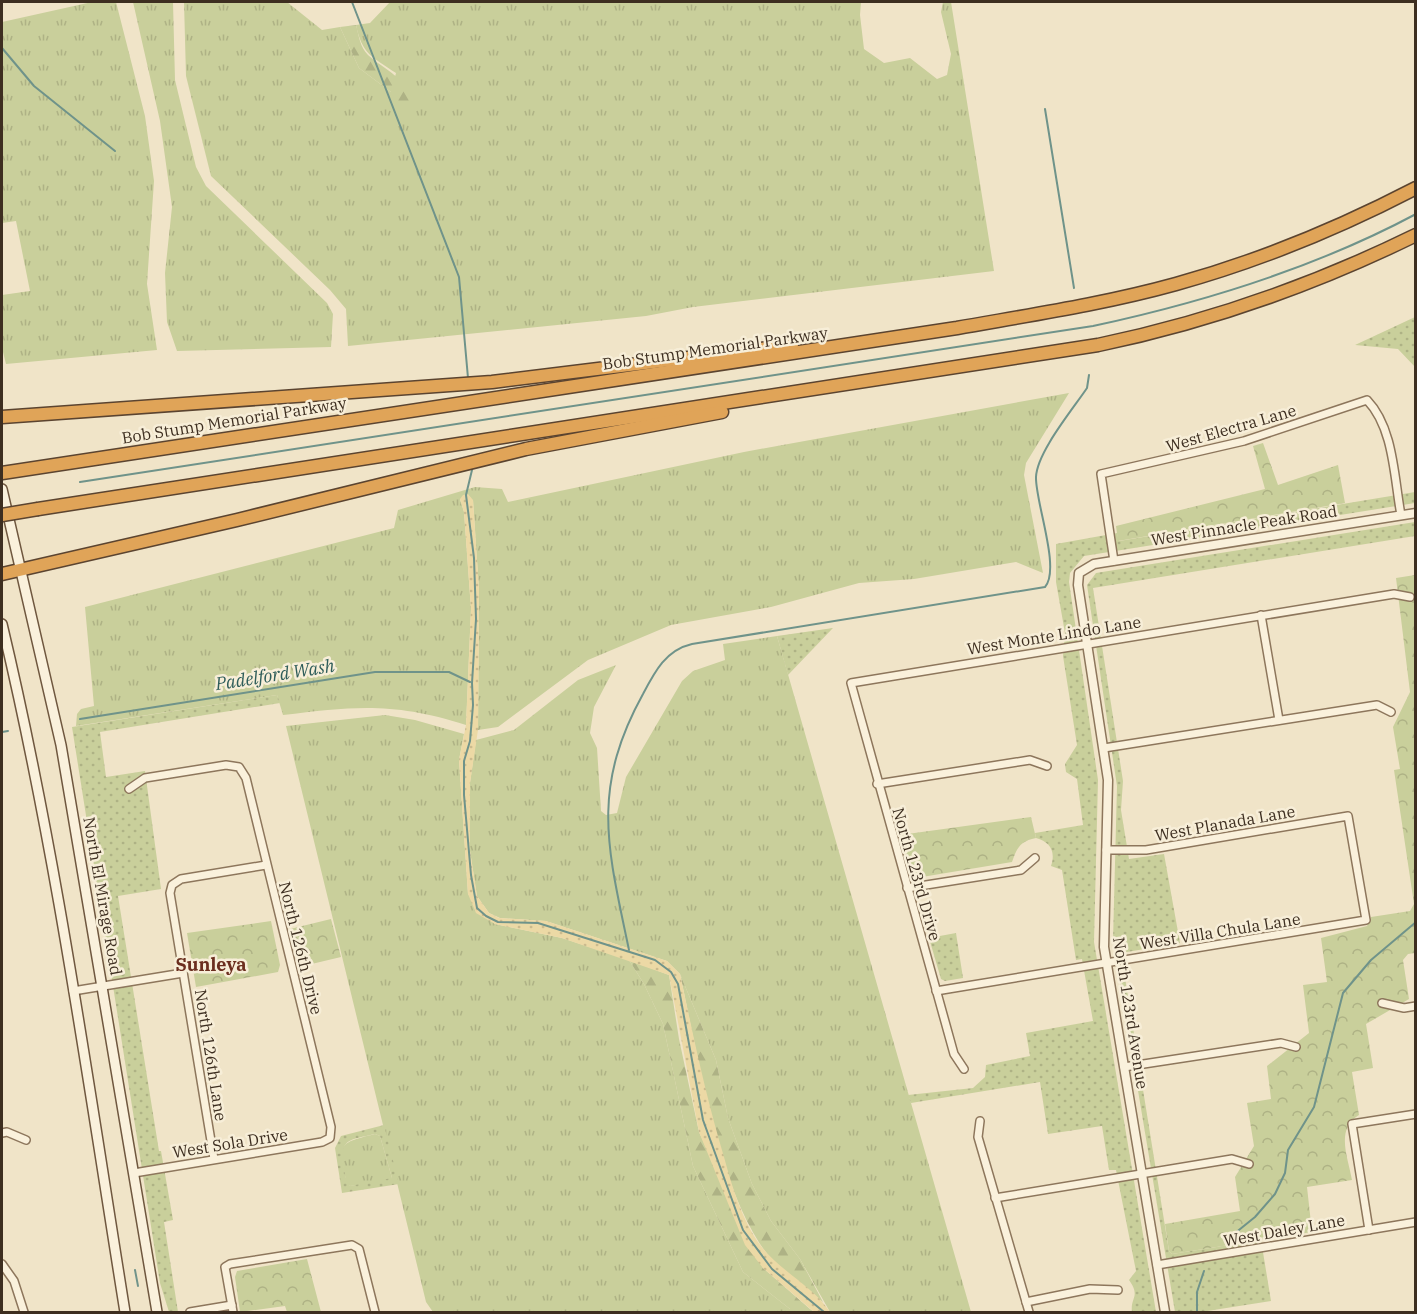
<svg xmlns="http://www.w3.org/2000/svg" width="1417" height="1314" viewBox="0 0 1417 1314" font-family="'IBM Plex Serif',serif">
<defs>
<pattern id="grass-tufts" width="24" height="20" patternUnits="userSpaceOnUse" patternTransform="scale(1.5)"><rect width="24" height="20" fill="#c9cf9b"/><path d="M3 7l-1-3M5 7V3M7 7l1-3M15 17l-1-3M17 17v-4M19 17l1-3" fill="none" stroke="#aeb285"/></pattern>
<pattern id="forest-firs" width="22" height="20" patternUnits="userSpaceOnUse" patternTransform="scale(1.5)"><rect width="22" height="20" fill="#c9cf9b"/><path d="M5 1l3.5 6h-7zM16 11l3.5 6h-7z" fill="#aeb285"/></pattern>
<pattern id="sand-dots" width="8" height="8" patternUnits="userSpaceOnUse" patternTransform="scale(1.5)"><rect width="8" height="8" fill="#ecd9a5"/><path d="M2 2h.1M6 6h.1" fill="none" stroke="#cbbb8e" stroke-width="1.8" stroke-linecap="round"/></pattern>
<pattern id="park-crowns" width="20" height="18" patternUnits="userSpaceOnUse" patternTransform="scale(1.5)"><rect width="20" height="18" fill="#c9cf9b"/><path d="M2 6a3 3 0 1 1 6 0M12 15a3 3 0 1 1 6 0" fill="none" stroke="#aeb285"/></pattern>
<pattern id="garden-dots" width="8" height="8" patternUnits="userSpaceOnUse" patternTransform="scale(1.5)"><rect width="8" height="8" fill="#c9cf9b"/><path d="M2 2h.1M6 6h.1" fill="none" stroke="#aeb285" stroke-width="1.8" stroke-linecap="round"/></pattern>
</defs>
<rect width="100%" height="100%" fill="#f0e4c8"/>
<!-- grass -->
<g fill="url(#grass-tufts)">
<polygon points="92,2 116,2 145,116 154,181 147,284 157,350 6,364 2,348 2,295 30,291 16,221 2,223 2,22"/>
<polygon points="133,2 173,2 175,80 196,167 206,186 327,303 333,314 331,347 177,351 167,322 165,273 172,207 160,121"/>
<path d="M184,2H287L322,30L340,27L359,68L391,92L396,73C372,57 362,54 356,25L370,23L390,2H861L860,15L864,49L884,63L910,58L937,79L947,75L951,54L941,12L943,2H951L994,271L693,307L646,316L348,346L346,309L330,290L211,176L186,76Z"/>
<path d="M1069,393L1026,463L1024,475L1043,573L1016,562L914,579L859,583L771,607L671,625L588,660L498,727L478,730L479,590L473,500L460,499L464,512L471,609L466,725C395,702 355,706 283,715L277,695L76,726L77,714L81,709L94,706L85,607L394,528L398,510L475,487L502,489L508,502L744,452Z"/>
<polygon points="777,636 971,1312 830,1312 800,1259 771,1221 752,1184 728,1118 716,1060 680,974 667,961 546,921 500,918 489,913 477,896 470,851 470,783 476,740 514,730 578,680 616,665 594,707 590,733 597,748 601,811 606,815 617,813 626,777 682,681 693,671 725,660 723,644"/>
<polygon points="385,715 415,720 464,734 459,760 468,894 495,924 562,938 629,960 644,984 663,1024 693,1166 743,1272 790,1309 810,1309 814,1312 433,1312 426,1302 286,726"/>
<path d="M375,1134L380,1136L392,1178L390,1181L350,1186L347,1184C339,1145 334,1144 375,1134Z"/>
</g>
<!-- forest -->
<g fill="url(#forest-firs)">
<path d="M356,25C359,36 360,47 368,55C386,72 421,83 407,116L391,92L359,68L340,27Z"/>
<polygon points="629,960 669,975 679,1039 699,1132 763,1268 810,1309 790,1309 743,1272 693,1166 663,1024 644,984"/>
<path d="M680,974L716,1060L728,1118L752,1184L771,1221L800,1259L823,1302C802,1285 775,1267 760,1244C715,1174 698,1055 680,974Z"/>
</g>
<!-- sand -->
<path fill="url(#sand-dots)" d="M468,494L473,500L479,590L478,730L470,783V851L477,896L489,913L499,918L546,921L667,961L680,974C693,1035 706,1097 724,1157C732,1186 742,1221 761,1246C780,1271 813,1286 830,1312H814L763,1268L745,1245L699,1132L669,975L562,938L495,924L476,913L468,894L459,760L466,725L471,609L464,512L460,499L463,495Z"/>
<!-- park -->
<g fill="url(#park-crowns)">
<polygon points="1263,443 1278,485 1338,465 1345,503 1118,541 1116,526 1265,489 1253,446"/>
<path d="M1415,575V953L1408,954L1403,960L1409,999L1366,1024L1373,1068L1352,1072L1359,1115C1335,1129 1348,1157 1352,1180L1307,1187L1312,1232L1172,1254L1169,1251L1165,1224L1240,1211L1235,1177L1254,1146L1247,1103L1271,1099L1267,1066L1309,1033L1303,985L1327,982L1321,938L1367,926L1371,917L1410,911L1414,904L1394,770L1400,769L1393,727L1410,692L1396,578Z"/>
<path d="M1031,817L1036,838C1020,841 1017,848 1012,862L916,878L911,874L900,835Z"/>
<polygon points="331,919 341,957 299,967 290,929"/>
<polygon points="271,921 280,965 278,972 196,987 187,933"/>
<polygon points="307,1259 321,1312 287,1312 285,1306 240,1312 235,1277 237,1271"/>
</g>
<!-- garden -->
<g fill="url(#garden-dots)" fill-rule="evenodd">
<polygon points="1415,317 1415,367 1398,349 1355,345"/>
<path d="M1415,492V503L1084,556L1070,573L1069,582L1098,780L1094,942L1156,1312H1132C1130,1297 1141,1297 1129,1280L1136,1271L1116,1170H1109L1102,1126L1048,1134L1040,1082L911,1103L908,1095L973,1088L985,1077L986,1065L1030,1056L1026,1033L1093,1021L1082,959L1076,960L1062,870L1051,866C1056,851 1050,842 1036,838L1035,833L1083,825L1077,779L1066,772L1065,764L1077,745L1063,656L1065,633L1056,582V544L1117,533L1119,541Z"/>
<polygon points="1415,522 1415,536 1093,588 1123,781 1121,810 1129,859 1164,854 1180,943 1121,953 1169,1251 1172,1254 1261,1240 1271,1301 1201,1312 1175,1312 1113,941 1117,786 1087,585 1096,573"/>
<polygon points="833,628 788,675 777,636"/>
<polygon points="277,695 280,703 100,732 106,777 145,771 161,889 118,896 159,1151 161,1151 173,1220 164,1222 178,1312 169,1312 160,1283 72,727"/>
<polygon points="956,933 963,978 945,981 941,979 929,938"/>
<path d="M384,1125L399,1184L342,1193L335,1148L341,1136ZM375,1134L380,1136L392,1178L350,1186C346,1181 345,1175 344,1168C338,1138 350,1140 375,1134Z"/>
</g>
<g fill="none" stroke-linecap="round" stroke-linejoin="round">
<!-- stream -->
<g stroke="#6f938a" stroke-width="2">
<polyline points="352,2 459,277 468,378"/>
<polyline points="2,48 34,86 115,151"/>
<polyline points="1045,109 1074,288"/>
<polyline points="472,470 466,495 474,558 476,619 472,683 473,705 470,741 464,761 464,795 471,875 477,908 486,916 498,922 538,923 655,960 671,972 678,984 703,1120 743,1230 772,1269 824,1312"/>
<path d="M80,482L1093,326C1205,302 1315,268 1416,214"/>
<polyline points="80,719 375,672 449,672 470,682"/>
<polyline points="2,732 8,731"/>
<path d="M629,950C608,849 590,790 643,694C655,671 666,650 692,644L1045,587C1061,569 1035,501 1036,477C1037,452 1073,409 1087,388L1089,375"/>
<polyline points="1229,1238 1255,1217 1275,1194 1285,1173 1288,1150 1314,1107 1343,993 1371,960 1416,922"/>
<polyline points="135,1270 138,1286"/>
<polyline points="1197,1312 1197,1292 1204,1271"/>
</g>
<!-- minor casing -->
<g stroke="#8d765c" stroke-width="10">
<g id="minor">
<path d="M1114,561L1101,474L1244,441L1367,400C1394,428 1394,478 1401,515"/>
<polyline points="1261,615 1279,720"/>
<polyline points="1104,748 1377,705 1391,712"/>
<polyline points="877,784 1030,760 1047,766"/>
<polyline points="129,789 145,778 226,765 239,767 246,778 331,1127 330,1138 322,1142 134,1173"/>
<polyline points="907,888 1021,870 1035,858"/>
<polyline points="73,991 183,973"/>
<polyline points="936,991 1366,920 1348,816 1146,850 1106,850"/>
<polyline points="1382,1003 1404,1008 1416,1006"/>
<polyline points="1124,1067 1281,1043 1296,1047"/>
<polyline points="964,1069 954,1054 851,683 1394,594 1410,597"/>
<polyline points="980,1121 978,1137 1029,1312"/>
<polyline points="2,1133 7,1132 26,1140"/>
<polyline points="214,1159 170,893 172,885 181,879 266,865"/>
<polyline points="995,1198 1232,1159 1249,1164"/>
<polyline points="1369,1230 1352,1124 1416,1114"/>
<polyline points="2,1264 14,1281 24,1312"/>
<polyline points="1157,1265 1416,1222"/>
<polyline points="1026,1302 1090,1289 1118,1290"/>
<polyline points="190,1312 232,1305"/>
<polyline points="233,1312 225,1267 230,1264 352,1245 359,1249 375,1312"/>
</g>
</g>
<!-- tertiary casing -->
<g stroke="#8d765c" stroke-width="11">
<polyline id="tertiary" points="1165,1312 1104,947 1108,780 1078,585 1079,573 1094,564 1416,513"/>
</g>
<!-- secondary casing -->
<g stroke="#6f573f" stroke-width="12">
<g id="secondary">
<polyline points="2,489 61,745 157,1312"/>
<path d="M2,624C56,851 88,1082 125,1312"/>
</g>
</g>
<!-- motorway casing -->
<g stroke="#5b4430" stroke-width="15">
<g id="motorway">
<polyline points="2,417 492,382 792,345"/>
<path d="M2,473L957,328C1030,315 1104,304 1176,284C1259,261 1339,228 1416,188"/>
<path d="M38,509L1098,345C1209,322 1314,285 1416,235"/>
<polyline points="2,574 237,520 526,449 722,412"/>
</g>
</g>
<!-- minor -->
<use href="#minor" stroke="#faf1dc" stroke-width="7"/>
<!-- tertiary -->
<use href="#tertiary" stroke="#faf1dc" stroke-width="8"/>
<!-- secondary -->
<use href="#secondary" stroke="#faf1dc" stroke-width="9"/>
<!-- motorway -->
<use href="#motorway" stroke="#e0a458" stroke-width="12"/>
<!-- motorway-bridge casing -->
<g stroke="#5b4430" stroke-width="15" stroke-linecap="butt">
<polyline id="motorway-bridge" points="2,515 38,509"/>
</g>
<!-- motorway-bridge -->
<use href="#motorway-bridge" stroke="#e0a458" stroke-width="12"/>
</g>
<g text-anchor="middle" stroke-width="5" stroke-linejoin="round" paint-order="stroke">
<!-- street labels -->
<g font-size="16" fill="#3d2e20" stroke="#f7eed8">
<text transform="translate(715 348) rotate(-8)" y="6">Bob Stump Memorial Parkway</text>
<text transform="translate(234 420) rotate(-9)" y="6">Bob Stump Memorial Parkway</text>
<text transform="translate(1231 428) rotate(-16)" y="6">West Electra Lane</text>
<text transform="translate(1244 525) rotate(-9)" y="6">West Pinnacle Peak Road</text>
<text transform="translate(1054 635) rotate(-9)" y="6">West Monte Lindo Lane</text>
<text transform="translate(1225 823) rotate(-10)" y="6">West Planada Lane</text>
<text transform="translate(917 874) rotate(74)" y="6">North 123rd Drive</text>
<text transform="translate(103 896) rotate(80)" y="6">North El Mirage Road</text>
<text transform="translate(1220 931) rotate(-9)" y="6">West Villa Chula Lane</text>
<text transform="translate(301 948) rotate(76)" y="6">North 126th Drive</text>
<text transform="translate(1131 1013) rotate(81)" y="6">North 123rd Avenue</text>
<text transform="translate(211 1055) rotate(81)" y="6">North 126th Lane</text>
<text transform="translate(230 1143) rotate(-9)" y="6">West Sola Drive</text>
<text transform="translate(1284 1230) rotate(-10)" y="6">West Daley Lane</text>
</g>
<!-- water labels -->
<g font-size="18" font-style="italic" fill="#2f5d5a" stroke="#f7eed8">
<text transform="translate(275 675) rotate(-9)" y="6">Padelford Wash</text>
</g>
<!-- neighbourhood labels -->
<g font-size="18" font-weight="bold" fill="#6b2e1e" stroke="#f7eed8">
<text x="211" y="971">Sunleya</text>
</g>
</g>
<!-- border -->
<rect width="1417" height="1314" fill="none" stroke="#3d2e20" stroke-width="6"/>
</svg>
